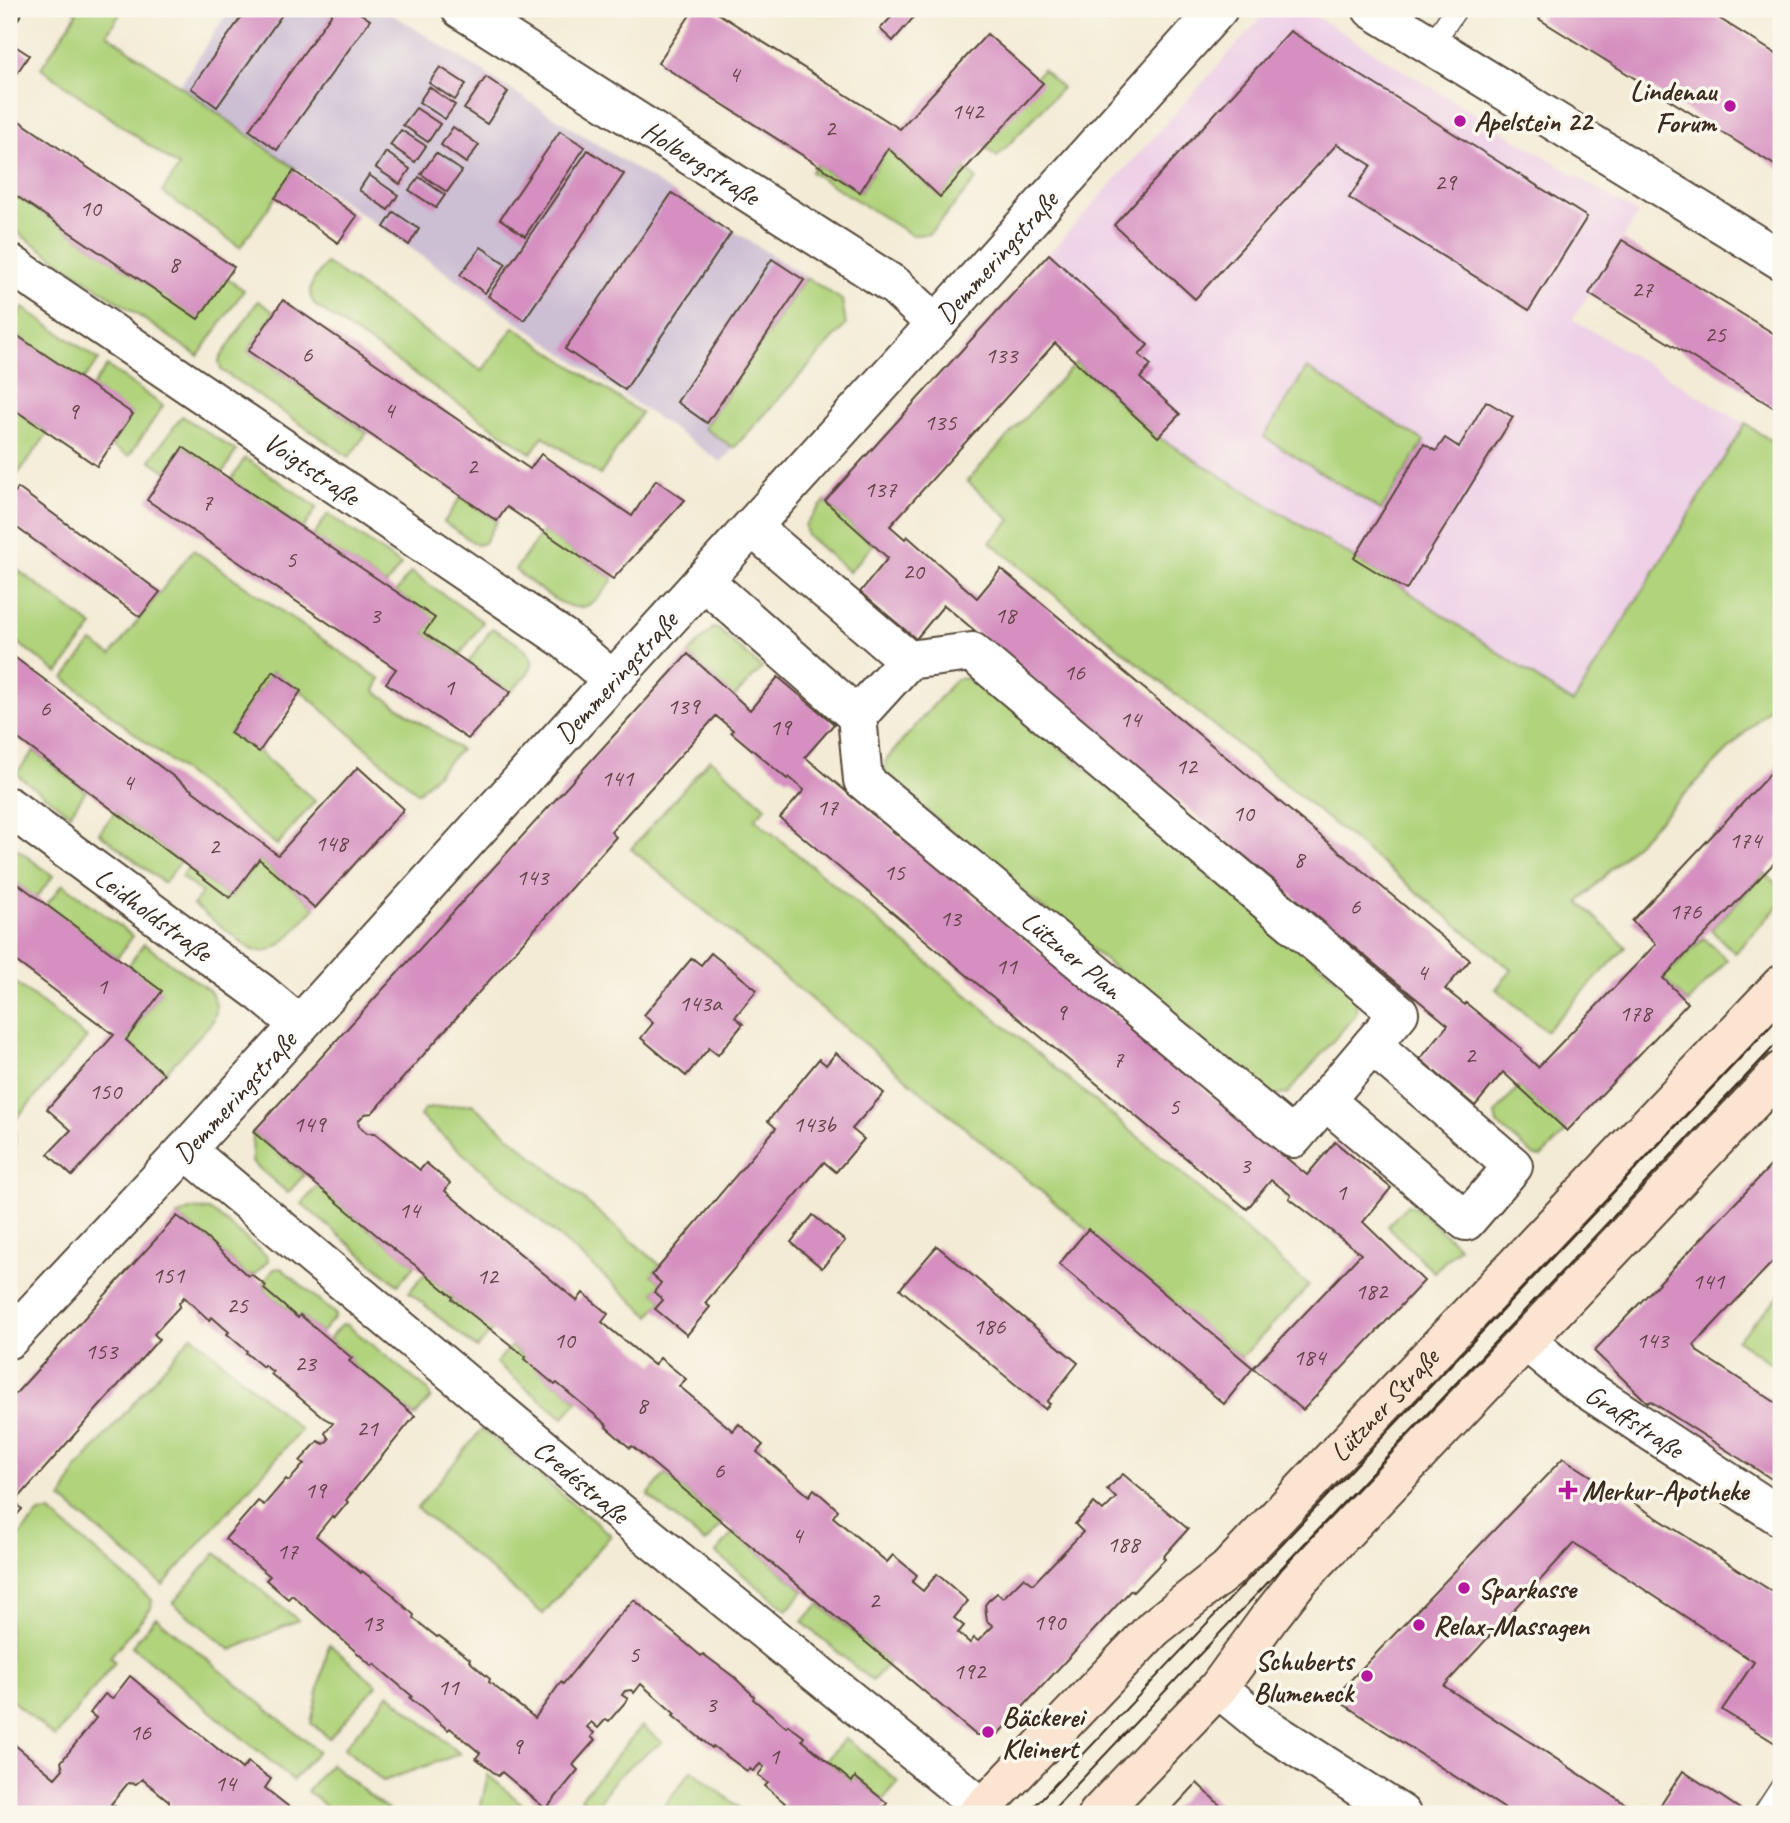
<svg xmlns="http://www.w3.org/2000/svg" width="1790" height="1823" viewBox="0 0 1790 1823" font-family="Caveat,sans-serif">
<rect width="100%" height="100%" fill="#fbf7ec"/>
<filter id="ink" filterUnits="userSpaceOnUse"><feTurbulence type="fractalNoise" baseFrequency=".0143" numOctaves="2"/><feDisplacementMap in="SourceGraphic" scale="14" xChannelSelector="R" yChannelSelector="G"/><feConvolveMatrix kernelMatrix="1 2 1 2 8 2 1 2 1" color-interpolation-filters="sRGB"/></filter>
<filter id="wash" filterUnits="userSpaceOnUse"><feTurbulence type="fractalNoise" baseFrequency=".00686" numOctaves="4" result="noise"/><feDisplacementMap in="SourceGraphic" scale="28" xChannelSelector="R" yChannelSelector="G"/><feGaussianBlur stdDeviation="1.57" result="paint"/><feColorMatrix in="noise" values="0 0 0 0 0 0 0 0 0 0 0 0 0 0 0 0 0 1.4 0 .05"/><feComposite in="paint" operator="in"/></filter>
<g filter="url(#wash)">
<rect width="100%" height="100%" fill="#f3ebd5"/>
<!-- built -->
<polygon fill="#eed0e7" points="1269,9 1304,9 1638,214 1573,319 1745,424 1573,703 1406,590 1158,437 1007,300"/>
<!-- industrial -->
<polygon fill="#ccbed3" points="230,9 384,9 842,300 846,325 721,462 296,169 180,85"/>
<!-- green -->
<g fill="#b0d37c" stroke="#767e4d" stroke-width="2">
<polygon points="72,9 123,9 107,34 296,169 240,247 162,192 179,167 41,68 77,13"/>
<polygon points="1042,69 1062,88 997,157 985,147"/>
<polygon points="888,148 940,196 966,169 977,179 929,234 912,235 811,172 816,164 860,192"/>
<polygon points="9,191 198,318 226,278 244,290 198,356 9,227"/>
<path d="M326,263L482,371L514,327L641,413L600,475L543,436L531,453L316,306C302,290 316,277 326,263Z"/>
<polygon points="809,279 842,300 846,325 734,448 704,428 804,280"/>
<polygon points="258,301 274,312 248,351 367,433 349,457 221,370 219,360"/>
<polygon points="23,308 99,360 83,380 9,330"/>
<polygon points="1076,362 1158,437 1406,590 1573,703 1745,424 1781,447 1781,696 1579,902 1626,947 1546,1031 1496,989 1512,970 990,542 1011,520 967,481"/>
<polygon points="107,366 163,406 129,456 111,446 132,414 92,387"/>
<polygon points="1307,368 1424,441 1381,510 1264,437"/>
<polygon points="9,406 48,433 9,486"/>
<polygon points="182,416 236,451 222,474 183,447 166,471 150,460"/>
<polygon points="245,458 317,507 303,529 231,480"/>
<polygon points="461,497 497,521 484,543 477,545 444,522"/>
<polygon points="825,501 873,545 849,572 807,535 805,525"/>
<polygon points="328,514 401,565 386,585 313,536"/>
<path d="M543,531L613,579C606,589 598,601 586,606C567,615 531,582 515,570Z"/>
<polygon points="193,550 380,679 375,691 460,750 418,793 301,691 273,672 230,733 259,752 315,801 277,845 64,678 92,642 111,655"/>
<polygon points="19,571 93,626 58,673 9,636 9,586"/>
<polygon points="411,572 483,622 459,656 424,633 434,618 396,592"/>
<path d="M492,628C503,635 536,651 532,665C530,674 517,684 511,692L468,663Z"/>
<polygon points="713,628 719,630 762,668 734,697 688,654"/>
<polygon points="977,678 1354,993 1357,1013 1287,1094 1267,1096 885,776 886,760 956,679"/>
<polygon points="34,751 86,791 70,814 16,774"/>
<polygon points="710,759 766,807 755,819 1184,1175 1309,1286 1241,1358 631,849"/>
<polygon points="115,812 181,861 164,883 99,833"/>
<polygon points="9,843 53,876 36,898 9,877"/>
<path d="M259,859L315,908C299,924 276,961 251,949L193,905L202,893L181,877L188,867L230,898Z"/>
<polygon points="1765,873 1781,889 1781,903 1735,953 1711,930"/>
<polygon points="63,884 133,936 117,958 46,905"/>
<polygon points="1704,938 1727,960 1688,1003 1663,978"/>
<path d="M144,944L210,991C217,1003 218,1008 213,1021L164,1074L126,1040L161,992L128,966Z"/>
<polygon points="9,978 87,1038 14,1121 15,1158 9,1165"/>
<polygon points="1519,1086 1567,1131 1541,1157 1535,1156 1497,1124 1495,1114"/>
<polygon points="472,1104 660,1265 652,1275 661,1283 654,1292 663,1300 650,1316 420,1116 425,1109"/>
<polygon points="253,1132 304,1175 288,1193 252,1162"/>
<polygon points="318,1185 366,1227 415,1265 398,1285 302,1204"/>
<polygon points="1407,1205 1416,1207 1459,1247 1434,1272 1387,1226"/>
<polygon points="191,1209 209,1210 217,1215 268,1257 268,1261 254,1276 251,1274 248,1276 204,1236 177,1216"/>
<polygon points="281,1268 335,1314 335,1317 321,1333 300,1315 298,1318 264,1289 266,1286 263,1283 274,1269"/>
<polygon points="425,1273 453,1297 452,1299 493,1330 477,1348 409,1292"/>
<polygon points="1781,1294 1781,1370 1737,1340"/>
<polygon points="346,1324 428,1390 431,1398 415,1416 349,1361 351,1358 329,1339 341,1325"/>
<polygon points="192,1335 301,1430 163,1585 62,1499 75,1471"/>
<polygon points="511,1346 555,1385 557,1383 578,1401 563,1418 496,1363"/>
<polygon points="482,1429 611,1535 543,1614 417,1508"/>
<polygon points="665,1474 723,1523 705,1543 648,1495"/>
<polygon points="50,1512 152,1600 151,1608 110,1657 115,1662 55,1737 9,1698 9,1548 39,1513"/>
<polygon points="734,1532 804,1591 787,1610 716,1553"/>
<polygon points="216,1553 298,1620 231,1650 173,1603"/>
<polygon points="819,1604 889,1663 872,1681 802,1622"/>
<polygon points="156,1617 318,1751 293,1780 132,1646"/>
<polygon points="329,1644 377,1685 329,1738 311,1723"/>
<polygon points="389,1694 460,1754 383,1781 344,1748"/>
<path d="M642,1726L662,1742C645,1754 623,1769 610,1786C604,1793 605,1799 597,1804L585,1802L581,1798Z"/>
<polygon points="846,1738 899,1782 883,1800 856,1777 852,1782 826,1760"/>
<polygon points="331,1763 331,1764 393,1814 336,1814 307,1791"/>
<polygon points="692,1770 747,1814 658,1814"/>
<polygon points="488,1775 534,1814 479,1814"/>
</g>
<g id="blocks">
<!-- building -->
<g fill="#d58fc0">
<polygon points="9,9 25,9 9,32"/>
<polygon points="247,9 286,9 217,107 191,88"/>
<polygon points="335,9 354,9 370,20 277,150 249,130"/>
<polygon points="694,9 711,9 900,129 987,34 1043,83 940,197 888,148 860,192 658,63"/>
<polygon points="899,9 921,9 893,41 880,29"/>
<polygon points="1092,9 1113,9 1107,18"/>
<polygon points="1546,9 1704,9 1781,57 1781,169 1539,19"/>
<polygon points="1290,31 1587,217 1529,310 1349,198 1371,165 1337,144 1195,299 1114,225"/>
<polygon points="9,42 29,55 9,85"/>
<polygon points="440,67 466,84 455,100 429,83"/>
<polygon points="486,77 508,92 487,124 464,109"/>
<polygon points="429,87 455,105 445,119 419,102"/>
<polygon points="416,108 440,124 428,142 403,125"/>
<polygon points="9,114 234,267 198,319 9,191"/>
<polygon points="453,127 479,145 466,163 441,145"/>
<polygon points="401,130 426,146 415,162 390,145"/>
<polygon points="560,131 585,147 525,236 500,219"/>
<polygon points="588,150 624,174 524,320 488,296"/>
<polygon points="386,152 410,169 400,184 376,168"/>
<polygon points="436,153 462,171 447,192 421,174"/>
<polygon points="294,171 357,216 338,243 275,198"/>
<polygon points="369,175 398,195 388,210 359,190"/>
<polygon points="419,177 445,195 436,208 409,190"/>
<polygon points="672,193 731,233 625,390 565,349"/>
<polygon points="394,212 419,229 409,245 384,227"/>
<polygon points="1622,240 1781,338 1781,412 1589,294"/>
<polygon points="481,247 506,264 485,293 460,275"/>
<polygon points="1049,254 1148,345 1139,355 1151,365 1140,378 1180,414 1158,437 1055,343 890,526 905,539 907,536 977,598 1001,569 1347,858 1470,960 1445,989 1465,1005 1466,1003 1522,1049 1521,1051 1538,1067 1656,944 1632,921 1781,762 1781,856 1663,978 1688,1003 1567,1131 1503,1072 1475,1106 1420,1059 1448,1025 1343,938 1335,939 1326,932 1325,923 944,605 916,639 860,592 888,558 825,501"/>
<polygon points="772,259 804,280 707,423 677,402"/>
<polygon points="283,300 530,469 541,454 632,516 656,480 685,500 613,579 507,507 497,521 248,351"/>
<polygon points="9,330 133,414 97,466 9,406"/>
<polygon points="1486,401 1513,417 1406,590 1354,558 1424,444 1436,451 1445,438 1459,447"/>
<polygon points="183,447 435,618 424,633 511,692 468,739 386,683 396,669 147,500"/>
<polygon points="18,488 160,592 140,617 9,522 9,501"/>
<polygon points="9,653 278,855 358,767 404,809 315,908 259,859 230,898 9,732"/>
<polygon points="688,654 750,710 778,677 834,724 805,757 906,842 908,840 924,853 923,855 1186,1075 1194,1074 1202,1081 1203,1089 1307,1175 1335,1142 1391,1188 1363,1222 1424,1281 1303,1410 1253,1368 1361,1254 1289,1198 1291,1195 1271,1180 1247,1209 1012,1013 780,818 804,790 789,777 787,779 731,732 733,730 716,716 611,832 616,837 388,1095 372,1113 365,1114 358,1121 359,1126 367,1133 375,1133 420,1170 426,1163 450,1183 445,1191 577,1301 583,1293 608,1314 602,1322 654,1365 660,1358 686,1379 679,1386 733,1431 739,1424 763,1445 757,1452 809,1496 814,1489 838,1510 833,1517 887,1562 893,1555 917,1575 912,1582 923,1591 937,1574 952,1587 968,1601 954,1618 964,1626 958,1633 970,1643 974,1638 978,1641 993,1626 987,1621 985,1605 988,1601 997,1593 1003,1598 1024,1577 1033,1584 1083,1532 1075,1524 1094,1503 1103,1511 1116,1498 1107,1489 1123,1474 1188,1529 1163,1557 1165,1559 1133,1592 1131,1590 998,1734 976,1735 656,1466 632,1446 630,1448 606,1427 607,1425 557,1383 555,1385 524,1359 526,1357 452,1299 453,1297 415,1265 397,1252 253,1132"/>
<polygon points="273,671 301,691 259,752 230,733"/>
<polygon points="9,877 162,991 126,1040 164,1074 72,1176 48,1154 71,1130 47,1109 114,1035 9,956"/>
<polygon points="711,953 757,990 735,1017 743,1024 718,1055 709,1048 686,1076 641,1038 653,1023 644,1015 692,958 701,965"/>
<polygon points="836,1053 884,1093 852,1129 864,1139 836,1172 824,1162 705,1303 710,1307 687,1335 655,1309 663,1300 654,1292 661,1283 652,1275 776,1128 768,1121 819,1059 826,1065"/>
<polygon points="1781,1155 1781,1253 1694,1345 1698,1352 1781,1406 1781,1485 1650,1401 1648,1403 1594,1351"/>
<polygon points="813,1215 845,1241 822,1268 791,1242"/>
<polygon points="177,1216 204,1236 248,1276 251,1274 266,1286 264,1289 298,1318 300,1315 352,1358 349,1361 415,1416 346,1500 348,1502 335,1518 332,1516 316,1536 361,1573 362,1571 395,1596 394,1597 414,1615 413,1618 437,1637 439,1636 470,1659 469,1661 490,1679 489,1682 535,1718 561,1682 563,1684 607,1629 634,1600 701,1656 703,1654 734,1677 754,1696 753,1699 786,1727 788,1725 804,1737 802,1740 852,1782 855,1777 887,1803 884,1808 892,1814 775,1814 785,1803 765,1786 768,1783 758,1775 764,1767 760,1764 753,1771 750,1769 747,1771 713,1746 712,1748 673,1716 675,1714 641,1684 634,1693 631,1690 625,1691 622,1695 628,1699 609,1721 606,1719 598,1728 591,1722 587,1727 594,1733 591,1737 595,1740 573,1765 578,1770 546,1809 502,1772 498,1776 476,1758 480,1753 450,1728 448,1730 410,1698 412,1696 374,1664 372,1666 292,1595 288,1599 266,1580 270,1576 225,1539 258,1501 264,1505 286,1479 289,1481 304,1464 300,1461 318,1441 324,1444 329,1439 325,1433 333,1423 324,1418 271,1374 273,1372 264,1365 263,1367 246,1353 247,1351 227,1334 229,1332 212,1317 209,1320 184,1297 179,1303 180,1306 154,1334 159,1339 15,1502 22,1509 9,1524 9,1401"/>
<polygon points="1088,1229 1253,1368 1224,1404 1059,1264"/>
<polygon points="937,1246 1078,1363 1047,1402 1050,1404 1045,1409 900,1289"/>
<polygon points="1563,1458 1781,1597 1780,1746 1722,1710 1754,1662 1574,1543 1444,1686 1641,1814 1513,1814 1343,1704 1341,1690"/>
<polygon points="130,1676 242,1769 248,1762 271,1779 265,1788 298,1814 180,1814 169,1805 169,1801 142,1779 136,1784 128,1783 111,1804 117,1808 113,1814 9,1814 9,1740 55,1778 63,1769 61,1762 96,1718 90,1713 105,1694 112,1699"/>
<polygon points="1683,1771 1740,1809 1737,1814 1655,1814"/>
<polygon points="1197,1783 1229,1814 1168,1814"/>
</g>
</g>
</g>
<g filter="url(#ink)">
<use href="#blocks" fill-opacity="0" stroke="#574739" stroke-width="2"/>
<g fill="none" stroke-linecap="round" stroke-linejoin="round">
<!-- service casing -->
<g stroke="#574739" stroke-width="24">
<g id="service">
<polyline points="1431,46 1456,9"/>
<polyline points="1764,1814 1781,1788"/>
</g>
</g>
<!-- minor casing -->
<g stroke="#574739" stroke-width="42">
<g id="minor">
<path id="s1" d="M461,9L895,286L936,324"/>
<polyline points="1372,9 1781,260"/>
<path id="s2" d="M9,263L563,638L611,679"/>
<polyline points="752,527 908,660"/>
<path id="s3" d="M703,580L857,716L863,780L1293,1138L1399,1013L972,652L908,660L857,716"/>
<path id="s4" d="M9,807L261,993L299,1025"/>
<polyline points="1326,1101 1466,1221 1513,1166 1372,1045"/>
<path id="s5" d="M186,1150L649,1537L983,1808"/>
<path id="s6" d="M9,1339L186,1150L936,324L1218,9"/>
<path id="s7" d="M1526,1341L1573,1380L1781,1517"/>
<polyline points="1218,1688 1267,1728 1401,1814"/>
</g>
</g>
<!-- secondary casing -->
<g stroke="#574739" stroke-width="42">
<g id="secondary">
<path id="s8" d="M977,1814L1154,1628L1227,1570L1781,985"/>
<polyline points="1098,1814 1218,1688 1269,1618 1298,1581 1781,1071"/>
</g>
</g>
<!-- service -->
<use href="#service" stroke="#fff" stroke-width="21"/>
<!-- minor -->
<use href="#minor" stroke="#fff" stroke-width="38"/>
<!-- secondary -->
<use href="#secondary" stroke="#fce5d0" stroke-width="38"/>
<!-- tram -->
<g stroke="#3b2a1e" stroke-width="2">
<polyline points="1027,1814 1781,1015"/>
<polyline points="1049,1814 1781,1039"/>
</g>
</g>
</g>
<!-- markers -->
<g fill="#b5179e" stroke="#fbf7ec" stroke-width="2.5">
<circle cx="1730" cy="106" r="7"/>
<circle cx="1460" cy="121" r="7"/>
<path d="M1564.5 1479.5h7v7h7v7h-7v7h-7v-7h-7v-7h7z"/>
<circle cx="1464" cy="1588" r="7"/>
<circle cx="1419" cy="1625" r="7"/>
<circle cx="1367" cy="1676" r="7"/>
<circle cx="988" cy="1732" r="7"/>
</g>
<g text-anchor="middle" stroke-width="7" stroke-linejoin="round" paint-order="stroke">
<!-- number labels -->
<g font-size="24" fill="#624346">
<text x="734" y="82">4</text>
<text x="967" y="119">142</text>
<text x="830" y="136">2</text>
<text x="1445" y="190">29</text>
<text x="90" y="216">10</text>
<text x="174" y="272">8</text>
<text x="1642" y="297">27</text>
<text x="1715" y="342">25</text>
<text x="307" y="362">6</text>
<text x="1001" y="363">133</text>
<text x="389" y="418">4</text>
<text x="73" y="419">9</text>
<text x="940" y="430">135</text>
<text x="472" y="474">2</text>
<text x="880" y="497">137</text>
<text x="207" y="510">7</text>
<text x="291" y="567">5</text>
<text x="913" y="579">20</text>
<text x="375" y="623">3</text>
<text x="1005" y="623">18</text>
<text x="1074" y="680">16</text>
<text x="449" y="695">1</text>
<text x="683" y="714">139</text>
<text x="45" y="716">6</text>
<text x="1130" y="727">14</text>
<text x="780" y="735">19</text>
<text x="1186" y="774">12</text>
<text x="617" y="786">141</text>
<text x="128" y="790">4</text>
<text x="827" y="815">17</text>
<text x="1243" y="821">10</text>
<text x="1745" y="848">174</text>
<text x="331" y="851">148</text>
<text x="214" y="854">2</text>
<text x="1299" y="867">8</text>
<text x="894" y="880">15</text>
<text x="532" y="885">143</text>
<text x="1355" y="914">6</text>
<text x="1685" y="919">176</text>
<text x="950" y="926">13</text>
<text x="1006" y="974">11</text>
<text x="1422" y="980">4</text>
<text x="102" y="994">1</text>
<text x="700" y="1011">143a</text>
<text x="1061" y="1020">9</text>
<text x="1635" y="1021">178</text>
<text x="1470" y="1063">2</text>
<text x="1118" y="1067">7</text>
<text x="105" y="1099">150</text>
<text x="1174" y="1114">5</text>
<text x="309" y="1132">149</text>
<text x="814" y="1132">143b</text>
<text x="1245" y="1173">3</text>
<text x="1341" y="1200">1</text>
<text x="409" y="1218">14</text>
<text x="168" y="1283">151</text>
<text x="487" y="1284">12</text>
<text x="1708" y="1289">141</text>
<text x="1371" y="1299">182</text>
<text x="237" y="1313">25</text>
<text x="989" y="1334">186</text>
<text x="564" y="1348">10</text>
<text x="1652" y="1348">143</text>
<text x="101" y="1359">153</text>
<text x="1309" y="1365">184</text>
<text x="305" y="1371">23</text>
<text x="642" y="1413">8</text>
<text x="367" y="1436">21</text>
<text x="719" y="1478">6</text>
<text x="315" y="1498">19</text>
<text x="797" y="1543">4</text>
<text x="1123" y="1552">188</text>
<text x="287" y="1559">17</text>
<text x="874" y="1608">2</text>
<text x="1049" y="1630">190</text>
<text x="372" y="1631">13</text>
<text x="634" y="1662">5</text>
<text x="969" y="1679">192</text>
<text x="448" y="1695">11</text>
<text x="711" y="1712">3</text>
<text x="140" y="1740">16</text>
<text x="517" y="1754">9</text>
<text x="774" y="1764">1</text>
<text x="225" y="1791">14</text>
</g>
<!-- poi labels -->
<g font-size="28" font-weight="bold" fill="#3b2a1e" stroke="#fbf7ec" text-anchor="start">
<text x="1716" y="100" text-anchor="end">Lindenau<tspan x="1716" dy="32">Forum</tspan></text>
<text x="1474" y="131">Apelstein 22</text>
<text x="1582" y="1500">Merkur-Apotheke</text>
<text x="1478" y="1598">Sparkasse</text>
<text x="1433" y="1635">Relax-Massagen</text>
<text x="1353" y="1670" text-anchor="end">Schuberts<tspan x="1353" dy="32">Blumeneck</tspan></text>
<text x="1002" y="1726">Bäckerei<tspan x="1002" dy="32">Kleinert</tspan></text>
</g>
<!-- street labels -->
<g font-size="28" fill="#3b2a1e" stroke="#fbf7ec">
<text dy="10" stroke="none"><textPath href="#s1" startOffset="285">Holbergstraße</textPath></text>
<text dy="10" stroke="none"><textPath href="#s6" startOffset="1465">Demmeringstraße</textPath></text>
<text dy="10" stroke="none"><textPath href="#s2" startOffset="366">Voigtstraße</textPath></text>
<text dy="10" stroke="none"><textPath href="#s6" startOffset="898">Demmeringstraße</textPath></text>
<text dy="10" stroke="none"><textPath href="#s4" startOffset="180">Leidholdstraße</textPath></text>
<text dy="10" stroke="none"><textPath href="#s3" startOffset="542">Lützner Plan</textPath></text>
<text dy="10" stroke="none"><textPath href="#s6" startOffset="331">Demmeringstraße</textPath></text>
<text dy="10" stroke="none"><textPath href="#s8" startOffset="578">Lützner Straße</textPath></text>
<text dy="10" stroke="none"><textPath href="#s7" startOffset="135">Graffstraße</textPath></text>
<text dy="10" stroke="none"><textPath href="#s5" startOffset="516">Credéstraße</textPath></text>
</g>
</g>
<!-- margin -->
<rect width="1790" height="1823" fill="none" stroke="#fbf7ec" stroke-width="35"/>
</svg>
